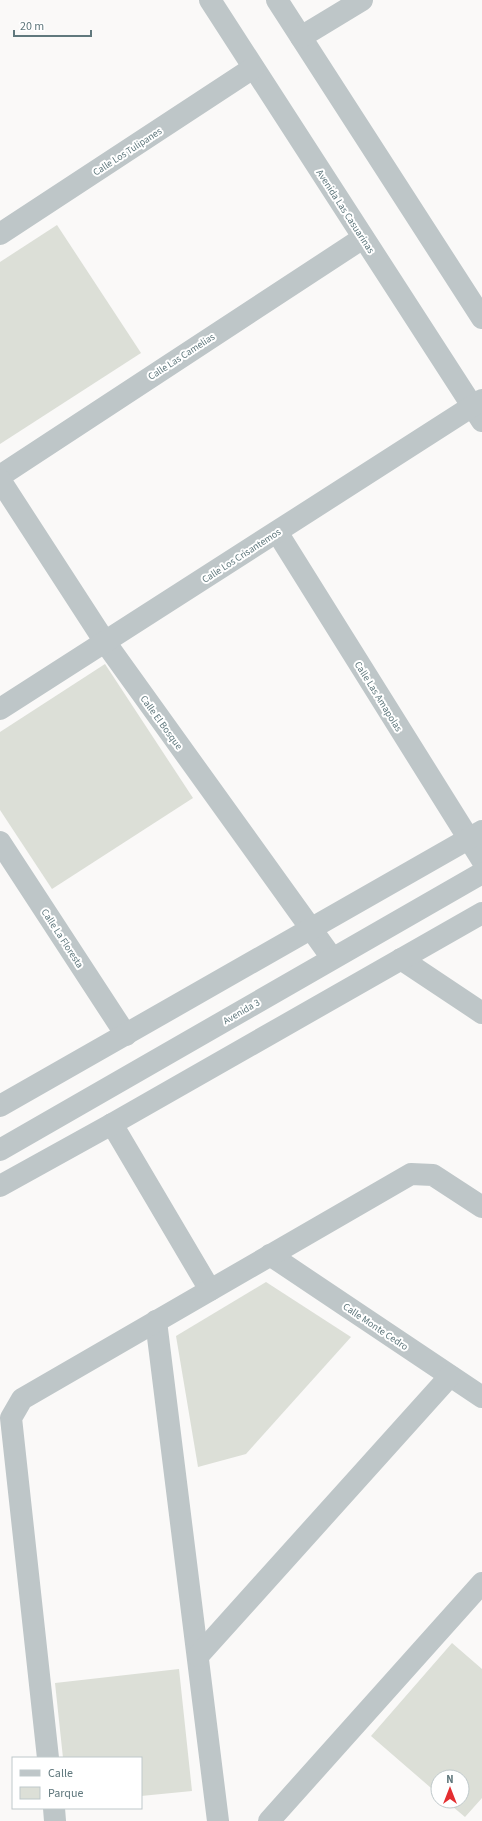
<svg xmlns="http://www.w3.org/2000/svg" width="482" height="1821" viewBox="0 0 482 1821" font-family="'Source Sans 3',sans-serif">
<rect width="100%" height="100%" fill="#faf9f8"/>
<!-- green -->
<g fill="#dcdfd7">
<polygon points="57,225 141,353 0,444 0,262"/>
<polygon points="105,664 193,798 52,889 0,810 0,732"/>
<polygon points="266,1282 351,1337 246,1454 198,1467 176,1336"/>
<polygon points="452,1643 482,1669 482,1798 465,1817 446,1801 462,1801 462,1777 438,1777 438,1794 371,1736"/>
<polygon points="179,1669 192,1791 141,1796 141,1758 63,1758 55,1683"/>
</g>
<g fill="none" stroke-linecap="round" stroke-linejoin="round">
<!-- minor -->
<g stroke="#bec6c8" stroke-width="22">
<polyline points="210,0 482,421"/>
<polyline points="277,0 482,318"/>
<polyline points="301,37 362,0"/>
<polyline points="0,234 253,68"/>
<polyline points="0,476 363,238"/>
<polyline points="0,480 105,642 332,958"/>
<polyline points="277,532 482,860"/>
<polyline points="0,709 482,400"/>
<polyline points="0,842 126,1035"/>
<polyline points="401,959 482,1013"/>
<polyline points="0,1106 482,831"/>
<polyline points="112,1124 210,1290"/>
<polyline points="0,1150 482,873"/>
<polyline points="0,1186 112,1124 482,913"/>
<polyline points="270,1255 482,1397"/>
<polyline points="156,1321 218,1821"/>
<polyline points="198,1656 450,1376"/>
<polyline points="48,1758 11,1418 22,1399 411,1174 433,1175 482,1207"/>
<polyline points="54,1808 55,1821"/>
<polyline points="269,1821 482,1583"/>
</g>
</g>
<g text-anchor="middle" stroke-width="4" stroke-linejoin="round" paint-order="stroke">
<!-- street labels -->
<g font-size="10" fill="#60787d" stroke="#fff">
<text transform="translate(127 151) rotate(-33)" y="4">Calle Los Tulipanes</text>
<text transform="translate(346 211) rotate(57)" y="4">Avenida Las Casuarinas</text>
<text transform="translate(181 356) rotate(-33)" y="4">Calle Las Camelias</text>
<text transform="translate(241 555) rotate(-33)" y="4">Calle Los Crisantemos</text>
<text transform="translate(379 696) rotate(58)" y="4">Calle Las Amapolas</text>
<text transform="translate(162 722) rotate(54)" y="4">Calle El Bosque</text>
<text transform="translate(63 938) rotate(57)" y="4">Calle La Floresta</text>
<text transform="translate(241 1011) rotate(-30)" y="4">Avenida 3</text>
<text transform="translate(376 1326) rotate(34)" y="4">Calle Monte Cedro</text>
</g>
</g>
<!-- legend -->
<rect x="12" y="1757" width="130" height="52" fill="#ffffff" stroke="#bfc9cb"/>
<rect x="20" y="1770" width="20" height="6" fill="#bec6c8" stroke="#bfc9cb"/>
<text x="48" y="1777" font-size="12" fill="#60787d">Calle</text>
<rect x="20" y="1787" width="20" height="12" fill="#dcdfd7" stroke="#bfc9cb"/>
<text x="48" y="1797" font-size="12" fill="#60787d">Parque</text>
<!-- north arrow -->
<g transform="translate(450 1789)"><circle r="19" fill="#ffffff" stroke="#bfc9cb"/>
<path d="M0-3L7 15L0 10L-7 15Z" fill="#e42e31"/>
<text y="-6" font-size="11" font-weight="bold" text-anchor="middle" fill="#60787d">N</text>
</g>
<!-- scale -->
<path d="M14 30v6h77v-6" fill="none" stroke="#60787d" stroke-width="2"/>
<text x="20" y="30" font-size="12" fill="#60787d" stroke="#ffffff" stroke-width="3" paint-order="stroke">20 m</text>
</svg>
